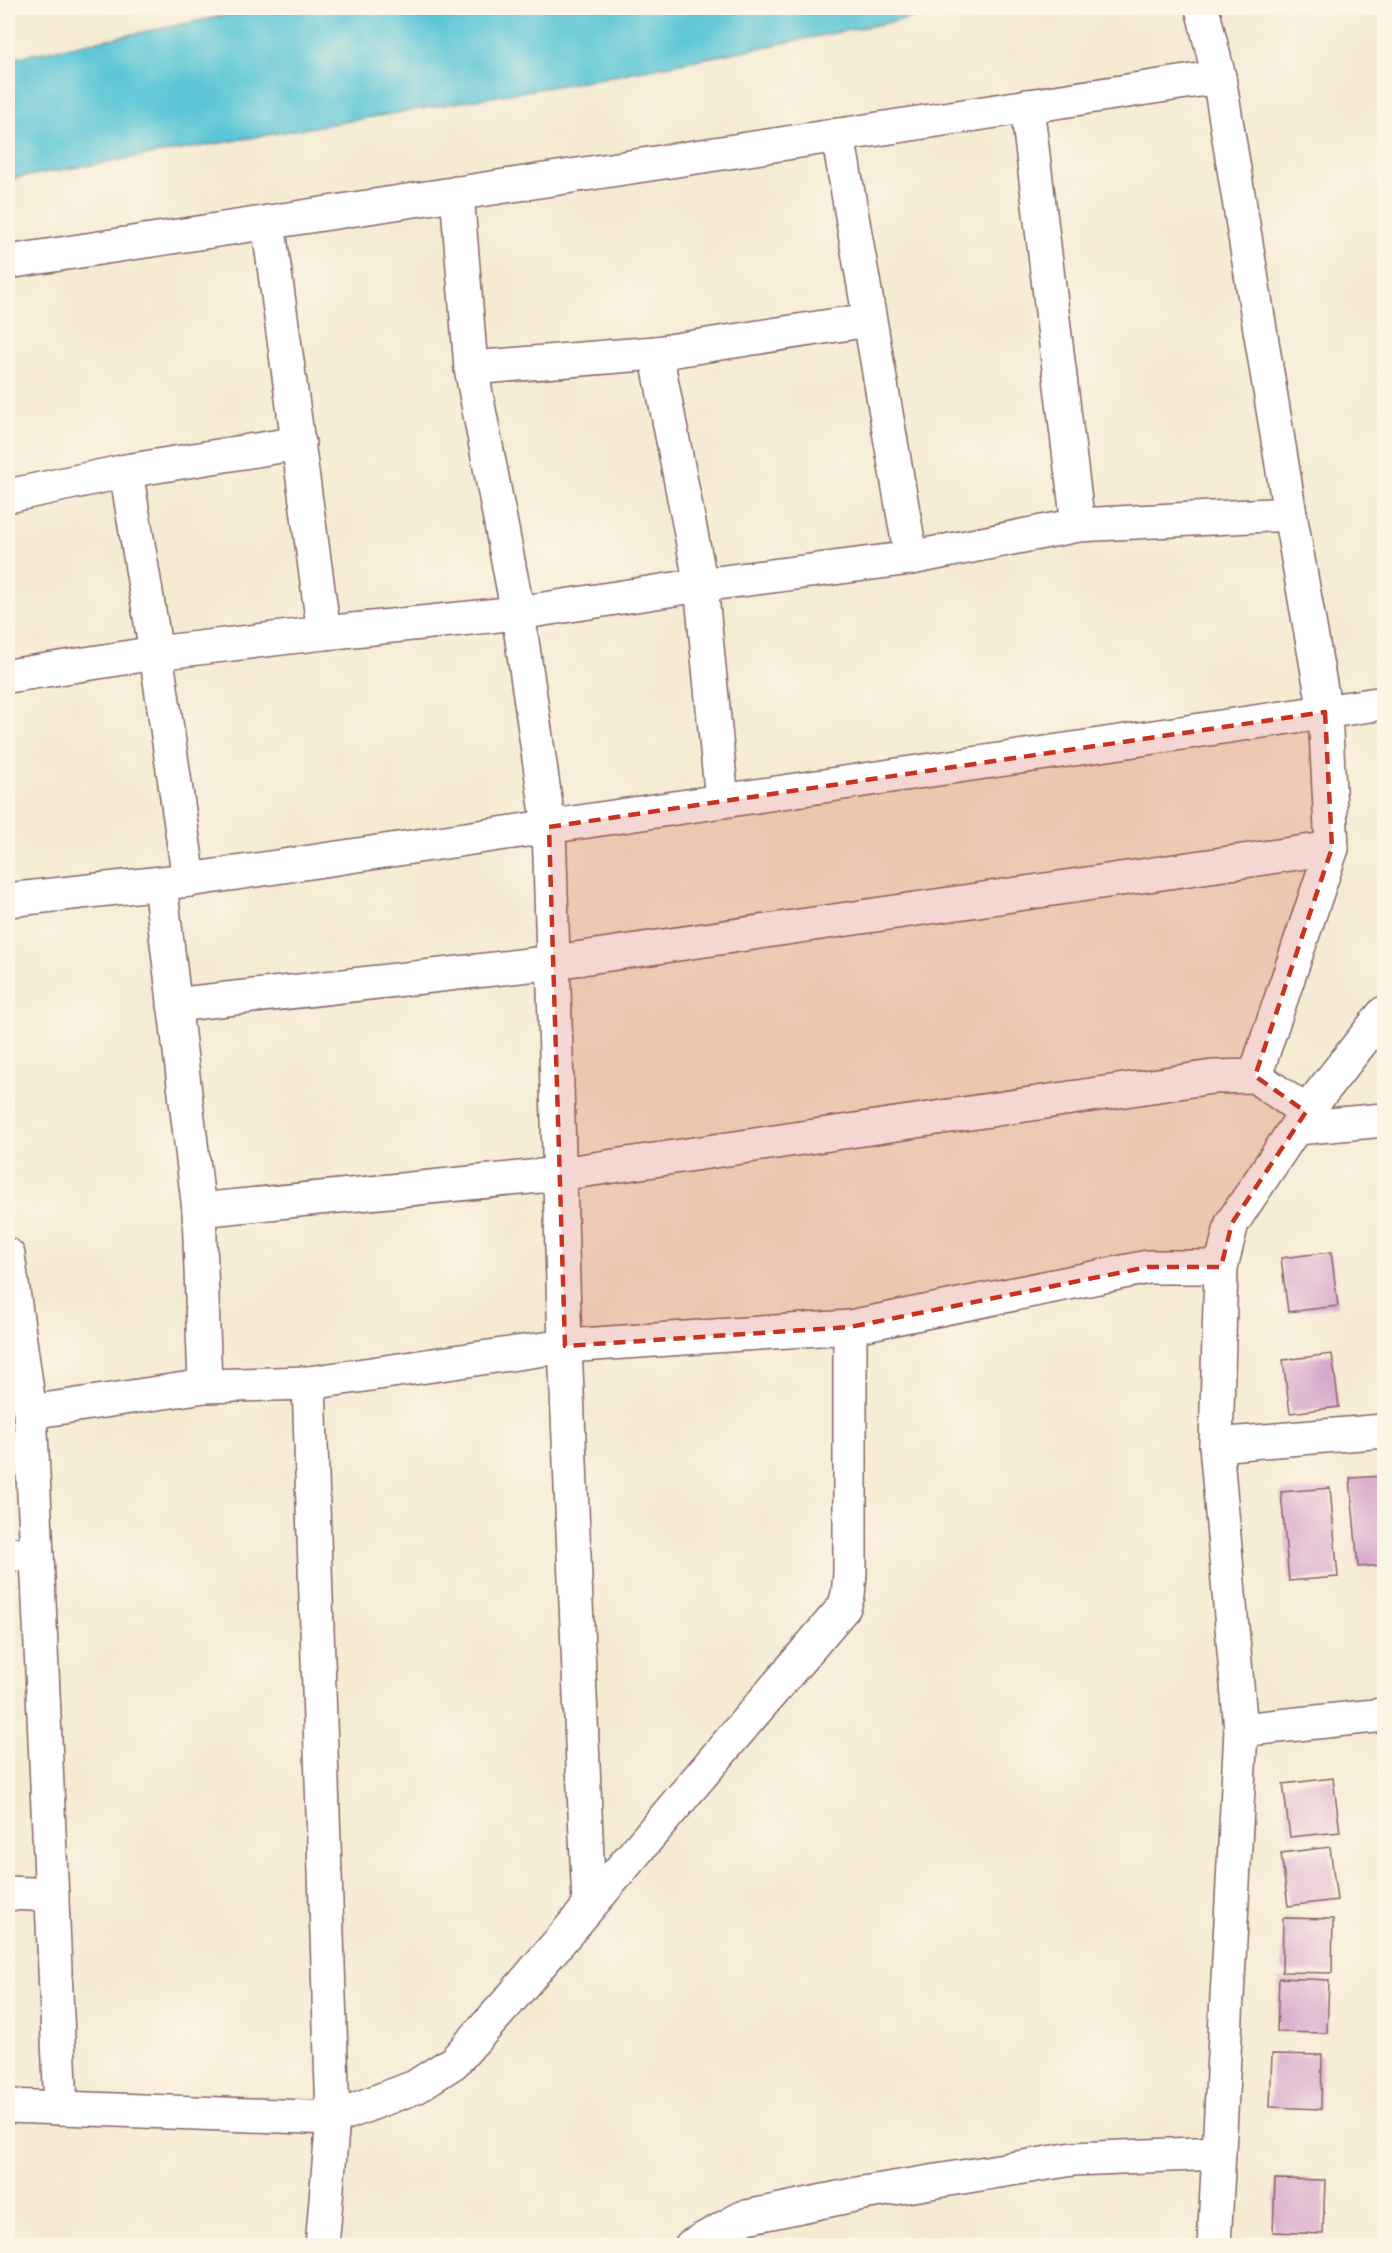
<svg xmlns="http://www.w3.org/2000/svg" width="1392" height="2253" viewBox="0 0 1392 2253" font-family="'Sorts Mill Goudy',serif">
<rect width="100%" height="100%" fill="#fcf5e5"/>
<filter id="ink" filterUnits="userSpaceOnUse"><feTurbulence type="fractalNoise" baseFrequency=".0167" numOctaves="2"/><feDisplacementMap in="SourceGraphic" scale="12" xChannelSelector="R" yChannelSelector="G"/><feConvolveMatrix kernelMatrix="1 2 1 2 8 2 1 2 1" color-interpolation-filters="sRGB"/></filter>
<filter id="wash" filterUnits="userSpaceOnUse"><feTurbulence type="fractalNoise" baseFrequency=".008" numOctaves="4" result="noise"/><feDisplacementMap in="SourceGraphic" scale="24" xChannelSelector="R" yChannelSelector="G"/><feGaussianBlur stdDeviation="1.35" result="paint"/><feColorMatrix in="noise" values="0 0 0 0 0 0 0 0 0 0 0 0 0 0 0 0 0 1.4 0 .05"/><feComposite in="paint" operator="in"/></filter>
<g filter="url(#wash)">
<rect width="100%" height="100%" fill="#f5ebd3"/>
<!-- water -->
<polygon fill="#5cc6d7" stroke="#537281" stroke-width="1.5" points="263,8 963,8 608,77 8,179 8,59"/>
<g id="blocks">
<!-- building -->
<g fill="#d7a6cc">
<polygon points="1331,1252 1338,1306 1288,1312 1281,1258"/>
<polygon points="1332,1354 1339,1407 1290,1413 1283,1360"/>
<polygon points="1384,1476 1384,1565 1358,1567 1350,1478"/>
<polygon points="1330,1488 1338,1577 1289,1581 1281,1492"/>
<polygon points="1384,1772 1384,1819 1383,1819 1377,1773"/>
<polygon points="1333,1778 1340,1832 1290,1837 1283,1784"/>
<polygon points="1330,1847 1337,1900 1288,1906 1281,1853"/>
<polygon points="1283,1918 1333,1919 1332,1973 1282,1972"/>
<polygon points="1279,1978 1329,1980 1327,2033 1277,2032"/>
<polygon points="1272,2054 1322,2055 1321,2109 1270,2107"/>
<polygon points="1275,2179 1325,2180 1323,2234 1273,2232"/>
</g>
</g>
</g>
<g filter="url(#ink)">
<use href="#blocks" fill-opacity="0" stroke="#866666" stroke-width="1.5"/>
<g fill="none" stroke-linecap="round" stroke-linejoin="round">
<!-- minor casing -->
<g stroke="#866666" stroke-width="36">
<g id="minor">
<polyline points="1027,106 1078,525 1290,514"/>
<polyline points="457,193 471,368 518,613 549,827 565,1346 589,1905"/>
<polyline points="268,222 324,633 518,613 701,585 911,558 838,135"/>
<polyline points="8,262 1219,77"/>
<polyline points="471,368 656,353"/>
<polyline points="126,471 299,443"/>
<polyline points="8,496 126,471 156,653 189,880"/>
<polyline points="911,558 1078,525"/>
<polyline points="8,676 156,653 324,633"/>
<polyline points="722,801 701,585 656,353 869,320"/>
<polyline points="8,900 189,880 1384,703"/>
<polyline points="174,1005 555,962 1332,848"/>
<polyline points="1255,1076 1306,1112"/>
<polyline points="1297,1128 1384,1120"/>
<polyline points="199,1210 560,1174 1212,1077 1255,1076 1332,848 1325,712 1290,514 1219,77 1202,8"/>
<polyline points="8,1255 30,1412 37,1555 8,1554"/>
<polyline points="309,1383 565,1346 850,1327 1148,1267 1221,1267"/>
<polyline points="30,1412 205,1386"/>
<polyline points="1216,1445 1384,1431"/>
<polyline points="37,1555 61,2108"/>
<polyline points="1241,1730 1384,1715"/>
<polyline points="8,1893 52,1895"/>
<polyline points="8,2106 333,2118 309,1383 205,1386 199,1210 160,884"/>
<polyline points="322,2246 333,2118 415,2087 454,2062 508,2002 844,1607 848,1595 850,1574 850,1327"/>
<polyline points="691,2246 742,2218 863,2193 1073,2159 1219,2153"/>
</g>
</g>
<!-- tertiary casing -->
<g stroke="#866666" stroke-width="36">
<polyline id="tertiary" points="1214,2246 1241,1730 1216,1445 1221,1267 1232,1223 1306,1112 1384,1013"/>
</g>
<!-- minor -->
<use href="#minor" stroke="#fff" stroke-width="33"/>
<!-- tertiary -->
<use href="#tertiary" stroke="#fff" stroke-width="33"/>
</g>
</g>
<!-- marked area -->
<path fill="#c8321e" fill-opacity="0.2" stroke="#c8321e" stroke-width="4.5" stroke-dasharray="12 8" stroke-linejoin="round" d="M1325,712L1332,848L1255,1076L1306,1112L1232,1223L1221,1267H1148L850,1327L565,1346L549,827Z"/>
<!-- margin -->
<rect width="1392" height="2253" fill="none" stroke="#fcf5e5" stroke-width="30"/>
</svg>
